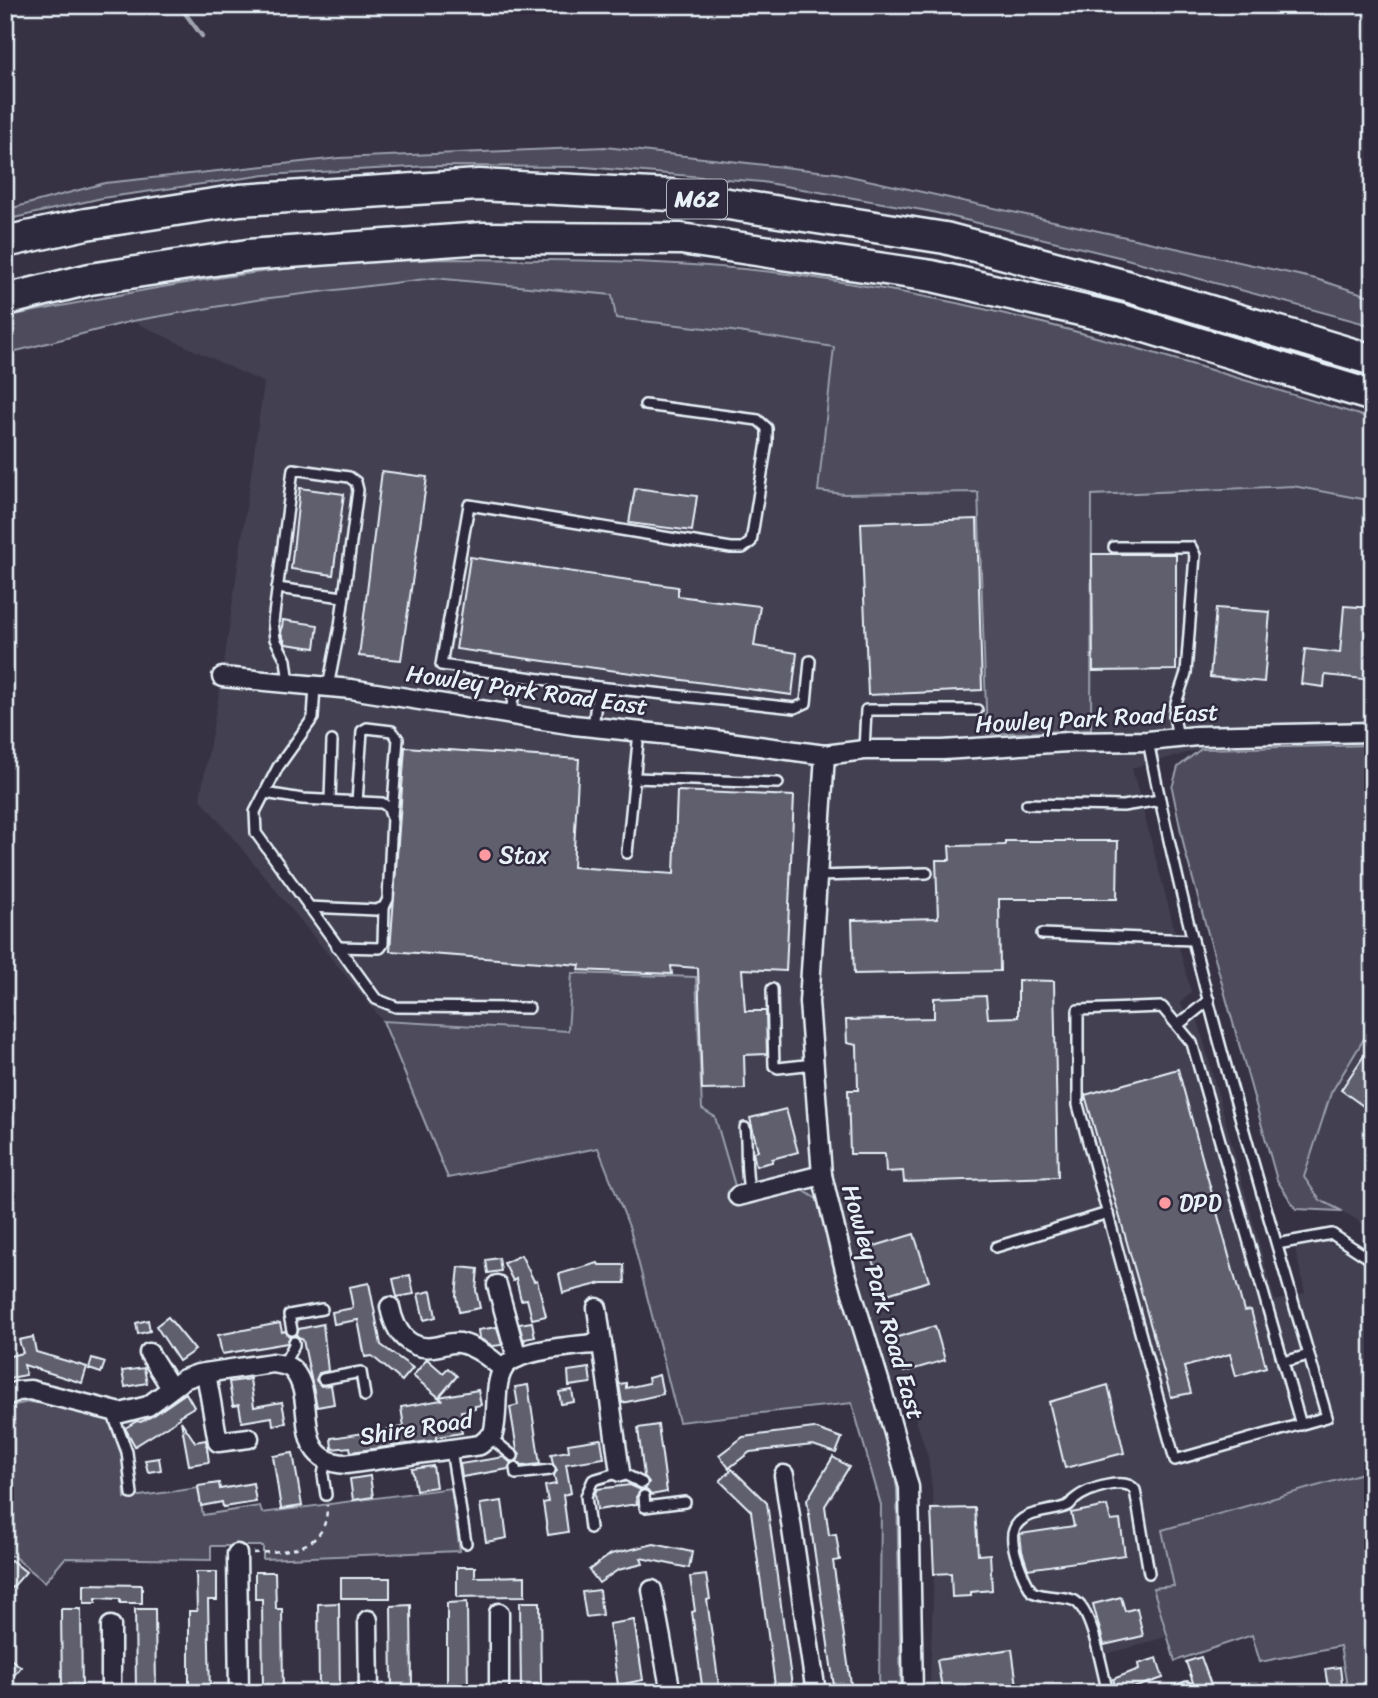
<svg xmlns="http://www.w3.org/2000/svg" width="1378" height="1698" viewBox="0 0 1378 1698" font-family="Sriracha,sans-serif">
<rect width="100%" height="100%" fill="#363244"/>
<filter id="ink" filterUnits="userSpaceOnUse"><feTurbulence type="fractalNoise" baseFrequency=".0143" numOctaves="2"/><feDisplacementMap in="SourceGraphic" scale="14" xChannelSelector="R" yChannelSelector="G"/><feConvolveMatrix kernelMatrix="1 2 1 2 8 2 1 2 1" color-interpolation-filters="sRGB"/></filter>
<g filter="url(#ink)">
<!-- built -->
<g fill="#433f51">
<polygon points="434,278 612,295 732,331 834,347 844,494 979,492 987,734 1091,730 1091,495 1293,486 1373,501 1373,745 1201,749 1132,768 1191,992 1180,1003 1185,1011 1197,1017 1275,1301 1305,1293 1295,1248 1302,1244 1327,1242 1345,1250 1373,1270 1373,1470 1162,1530 1174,1587 1153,1589 1166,1637 1103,1655 1110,1687 1096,1691 1029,1685 1029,1693 932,1693 930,1675 934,1574 933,1497 928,1457 903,1381 871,1388 833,1260 823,1203 740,1203 715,1117 702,1109 696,977 568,1031 383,1021 200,798 222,677 264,383 132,321 262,299"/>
<polygon points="1373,1024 1373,1232 1354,1218 1320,1200 1304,1178 1331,1093"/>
</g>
<!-- green -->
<g fill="#4d4b5c" stroke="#9a9eaa" stroke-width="2">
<polygon points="605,147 836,173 1316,279 1373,297 1373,326 1123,258 928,211 762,182 585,167 430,166 265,175 102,198 5,220 5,210 105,183 339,158"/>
<path d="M443,259C563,260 684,259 803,276C869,286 935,297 1001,313C1126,342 1249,382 1373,419V501L1293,486L1092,495L1091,730L987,734L978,492L844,494L818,491L834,347L732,331L616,318L612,295L434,278L262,299L132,321L5,354V317C111,296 218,274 326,265C365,261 404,261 443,259Z"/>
<polygon points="1373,745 1373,1024 1331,1093 1304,1177 1320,1200 1342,1211 1296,1209 1277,1180 1185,851 1172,788 1178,767 1201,749"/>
<polygon points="572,973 696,977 702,1109 715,1117 740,1203 801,1189 823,1203 833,1260 892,1460 897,1489 901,1693 879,1693 881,1505 852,1403 679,1422 630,1229 598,1148 448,1178 383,1021 568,1031"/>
<path d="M29,1402C58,1404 83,1410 110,1420L123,1453L125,1498L198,1488L203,1515L260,1506L262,1513L451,1488L460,1551L263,1559V1546H211V1560L65,1558L45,1582L13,1556L5,1555V1407Z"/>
<polygon points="1373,1470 1373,1684 1347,1686 1340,1646 1260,1662 1252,1635 1175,1661 1153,1588 1174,1586 1162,1530"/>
</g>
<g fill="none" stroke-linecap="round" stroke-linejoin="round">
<!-- stream -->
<polyline stroke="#a0a4af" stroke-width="4.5" points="179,5 202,36"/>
</g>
<!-- building -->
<g fill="#605e6e" stroke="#e8f1f8" stroke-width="2">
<polygon points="382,471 427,477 401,660 359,656"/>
<polygon points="300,488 344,494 333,575 291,569"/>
<polygon points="635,488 697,496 692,531 629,523"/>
<polygon points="977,519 982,690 868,695 861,523"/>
<polygon points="1092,554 1176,554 1176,670 1093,671"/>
<polygon points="470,557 678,587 678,596 760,606 754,646 797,653 792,695 456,649"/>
<polygon points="1344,606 1373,608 1373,680 1325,675 1324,687 1301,684 1305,649 1340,653"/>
<polygon points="1216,608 1270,612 1264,682 1210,677"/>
<polygon points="283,620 318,625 315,648 286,644 281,634"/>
<polygon points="405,747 579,759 573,867 674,874 677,791 794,796 786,971 742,969 745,1011 766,1011 767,1054 744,1055 745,1089 702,1090 698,968 671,966 672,974 579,970 580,965 390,951"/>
<polygon points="1005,841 1118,841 1117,899 999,899 1000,971 854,974 852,920 938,918 936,860 950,860 949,846 1005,845"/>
<polygon points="1018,980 1054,981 1058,1177 904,1182 903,1171 886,1172 885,1154 850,1154 848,1090 858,1090 857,1045 847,1043 846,1020 934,1018 934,998 986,996 988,1018 1018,1017"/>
<polygon points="1373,1042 1373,1113 1341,1090"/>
<polygon points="1178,1069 1244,1311 1251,1310 1266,1367 1236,1376 1230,1354 1184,1367 1191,1393 1171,1397 1085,1095"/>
<polygon points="786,1109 798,1152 772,1159 772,1162 756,1166 753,1152 758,1151 750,1118"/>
<polygon points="914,1234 929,1281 884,1295 868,1248"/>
<polygon points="521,1255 534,1281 537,1280 546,1316 532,1319 527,1299 521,1300 516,1279 513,1281 504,1263"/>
<polygon points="499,1258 501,1271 488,1273 486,1260"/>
<polygon points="598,1263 599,1265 624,1265 625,1283 602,1283 563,1293 559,1274"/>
<polygon points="459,1267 478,1269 476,1290 480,1308 459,1312 456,1296"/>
<polygon points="410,1275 414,1294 397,1297 393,1279"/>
<polygon points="369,1283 381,1345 413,1368 402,1381 372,1356 365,1357 358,1320 334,1324 332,1312 353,1308 349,1287"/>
<polygon points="431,1291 436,1317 424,1320 418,1294"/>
<polygon points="168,1317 195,1350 179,1361 156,1326"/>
<polygon points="148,1320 150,1331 138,1334 136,1323"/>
<polygon points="532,1322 535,1337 525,1339 524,1342 519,1324"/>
<polygon points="280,1323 282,1332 285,1331 290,1337 287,1343 222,1354 218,1335"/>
<polygon points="323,1324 328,1371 319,1373 316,1380 321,1386 331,1385 334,1404 317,1407 303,1340 296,1335 299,1329"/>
<polygon points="935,1326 945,1360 904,1372 894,1338"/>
<polygon points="497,1327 502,1345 493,1346 479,1338 478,1330"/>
<polygon points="33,1337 36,1352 87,1367 82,1383 24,1365 26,1375 10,1378 5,1357 23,1353 19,1340"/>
<polygon points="92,1358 105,1362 101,1373 89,1369"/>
<polygon points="427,1359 443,1373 448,1368 457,1376 439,1397 478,1390 481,1405 475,1406 475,1409 461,1411 464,1428 461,1428 462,1433 436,1437 436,1440 351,1452 350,1447 332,1449 331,1438 404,1427 401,1407 442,1400 413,1376"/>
<polygon points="144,1368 147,1383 125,1387 122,1371"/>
<polygon points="589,1368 591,1383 569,1386 568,1371"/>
<polygon points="659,1375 663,1394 622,1403 619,1384 626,1383 626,1388 649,1383 648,1378"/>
<polygon points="250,1379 254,1407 282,1402 286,1423 273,1425 272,1417 242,1422 239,1405 233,1406 229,1382"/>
<polygon points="528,1385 540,1464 522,1466 517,1461 520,1454 517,1450 510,1407 518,1405 515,1387"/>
<polygon points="1108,1385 1124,1453 1065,1468 1049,1402"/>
<polygon points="572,1390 574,1402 561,1404 559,1392"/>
<polygon points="186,1393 194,1407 179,1416 180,1418 135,1446 125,1428 137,1421 141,1422 154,1415"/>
<polygon points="181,1421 195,1442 206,1440 209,1462 189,1465"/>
<polygon points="658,1425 667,1492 651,1495 645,1489 649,1482 644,1476 638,1428"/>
<polygon points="814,1428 842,1438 836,1453 813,1445 750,1452 729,1468 719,1455 743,1437"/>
<polygon points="601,1439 604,1458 566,1464 571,1493 563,1495 568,1532 548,1535 543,1503 548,1502 545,1486 556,1484 554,1475 557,1470 553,1464 551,1454 569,1451 568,1444"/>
<polygon points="293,1453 302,1506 281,1509 273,1456"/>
<polygon points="504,1457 511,1463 508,1469 462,1477 460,1464"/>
<polygon points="833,1457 849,1467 825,1506 829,1535 836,1534 840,1560 833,1561 852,1691 842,1693 835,1693 807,1500"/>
<polygon points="159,1458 161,1470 148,1472 145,1460"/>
<polygon points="433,1466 436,1487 416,1490 412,1469"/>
<polygon points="732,1469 767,1503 793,1693 776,1693 751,1511 720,1481"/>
<polygon points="370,1476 373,1497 353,1500 350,1479"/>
<polygon points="219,1483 220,1489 253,1483 256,1502 223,1507 222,1502 201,1506 198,1486"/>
<polygon points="630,1485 641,1490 636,1497 637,1504 597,1510 595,1493 597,1489"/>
<polygon points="502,1501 507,1538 486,1542 480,1504"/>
<polygon points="1107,1506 1111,1521 1120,1520 1125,1555 1028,1569 1022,1551 1020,1534 1074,1526 1071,1513"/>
<polygon points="975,1508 978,1555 990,1554 992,1590 971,1592 971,1596 952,1597 951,1573 934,1574 931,1509"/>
<polygon points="654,1544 692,1552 689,1568 641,1558 643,1564 618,1570 599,1583 589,1570 611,1554"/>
<polygon points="11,1560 26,1572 12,1588 5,1583 5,1567"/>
<polygon points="457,1567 475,1567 475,1577 525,1576 525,1596 457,1597"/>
<polygon points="196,1572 217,1572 217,1600 208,1600 210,1693 189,1693 189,1611 197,1611"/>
<polygon points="255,1572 275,1572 276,1609 282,1609 283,1691 263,1691 262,1599 255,1599"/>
<polygon points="706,1575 710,1599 707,1600 720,1693 703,1693 692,1612 695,1611 690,1577"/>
<rect x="341" y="1578" width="49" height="20"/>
<polygon points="84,1584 142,1585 142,1603 120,1603 120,1599 96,1598 96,1603 84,1603"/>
<polygon points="599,1590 602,1615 586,1617 582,1592"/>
<polygon points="1121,1597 1125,1611 1137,1608 1143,1636 1104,1645 1093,1604"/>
<polygon points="467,1602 468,1693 454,1693 454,1684 447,1684 447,1603"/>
<polygon points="520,1602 540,1602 541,1684 534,1684 534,1693 521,1693"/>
<polygon points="339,1603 340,1693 327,1693 327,1686 319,1686 318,1604"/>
<polygon points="411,1605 412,1687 406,1687 406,1693 392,1693 391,1606"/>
<polygon points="61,1609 81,1609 82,1691 62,1691"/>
<polygon points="135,1609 155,1609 156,1691 136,1691"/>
<polygon points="634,1620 643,1680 618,1685 609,1624"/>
<polygon points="1012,1649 1018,1693 943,1693 937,1660"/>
<polygon points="5,1655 21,1667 5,1686"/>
<polygon points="1201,1657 1211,1685 1196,1691 1186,1662"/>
<polygon points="1157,1658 1163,1678 1118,1693 1113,1679 1139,1669 1138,1664"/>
<polygon points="1340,1667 1343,1693 1329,1693 1325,1669"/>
</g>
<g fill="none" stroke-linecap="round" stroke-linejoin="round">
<!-- lane casing -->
<g stroke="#e8f1f8" stroke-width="14">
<g id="lane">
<polyline points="1114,547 1191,547 1195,555 1186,673 1176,703 1174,716 1178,738"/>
<polyline points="277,588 343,597"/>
<polyline points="289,683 286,660 275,639 273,622 293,469 349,477 356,482 358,490 340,626 328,687"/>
<polyline points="315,686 313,718 278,767 255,812 256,833 376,999 396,1007 529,1008"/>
<polyline points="598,687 441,665 469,505 731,548 743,548 751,542 767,442 767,428 758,420 645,405"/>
<polyline points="511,714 516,675"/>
<polyline points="593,727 598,687 795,708 806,703 810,661"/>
<path d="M1148,741C1193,970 1262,1193 1327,1417L1175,1460L1078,1105V1010L1162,1007L1192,1043L1301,1425"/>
<polyline points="864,750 866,710 977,710"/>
<polyline points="635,778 778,783"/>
<polyline points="265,793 302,799 382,803 388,807 392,818 388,899 384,907 376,910 308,907"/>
<polyline points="330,800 332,741"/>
<polyline points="357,802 362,731 367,728 392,731 398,739 392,816"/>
<polyline points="1027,804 1123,806 1160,800"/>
<polyline points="627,853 639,732"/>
<polyline points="817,876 927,873"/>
<polyline points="1042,934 1193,940"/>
<polyline points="337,947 380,948 383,944 384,907"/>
<polyline points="772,989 774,1066 778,1068 814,1064"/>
<polyline points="1178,1025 1209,1000"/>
<path d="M745,1128C748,1150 744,1171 750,1193"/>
<polyline points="1277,1244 1332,1234 1373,1261"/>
<polyline points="996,1247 1108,1213"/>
<polyline points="292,1330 289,1315 322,1309"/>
<polyline points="1283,1362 1309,1355"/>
<polyline points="283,1365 294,1345 294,1342"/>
<polyline points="323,1379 361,1372 365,1396"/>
<polyline points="112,1412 127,1452 132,1494"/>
<polyline points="491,1438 513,1456"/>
<polyline points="451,1450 466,1543"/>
<polyline points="515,1468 516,1474 550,1470"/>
<polyline points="326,1495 323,1475 326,1459"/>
<polyline points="644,1496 645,1507 685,1502"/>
<polyline points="590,1528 586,1496 593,1480 620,1472 642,1483"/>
<path d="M1108,1693C1102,1671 1093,1612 1075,1601C1064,1595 1048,1599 1032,1592C1024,1579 1008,1544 1014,1530C1021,1510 1051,1513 1067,1506C1073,1503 1070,1502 1075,1499C1087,1489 1125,1476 1135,1490L1149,1573"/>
<polyline points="1170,1693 1187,1687"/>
</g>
</g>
<!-- street casing -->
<g stroke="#e8f1f8" stroke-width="23">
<g id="street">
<polyline points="222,677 351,689 574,725 700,738 825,755 864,750 943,750 1068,742 1148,741 1197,736 1373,732"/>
<polyline points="825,755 809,1002 822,1175 845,1270 881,1387 909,1487 913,1693"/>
<polyline points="738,1196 822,1175"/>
<polyline points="497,1285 517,1358"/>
<path d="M390,1307C395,1333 410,1353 439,1346C447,1344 452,1342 460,1343C477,1347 490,1358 503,1369"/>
<polyline points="597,1308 620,1472"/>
<polyline points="149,1353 171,1388"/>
<polyline points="206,1373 218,1442 249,1438"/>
<path d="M5,1396L18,1391L30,1390L121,1413L148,1406L184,1379L198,1374L272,1363C279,1364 288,1365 293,1370C319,1399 288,1461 346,1464L480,1445L493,1434C499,1414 493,1387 503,1369C515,1348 580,1346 602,1343"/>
<polyline points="784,1475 816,1693"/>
<polyline points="237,1554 239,1693"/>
<polyline points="652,1590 671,1693"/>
<polyline points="368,1620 369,1693"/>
<polyline points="111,1626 111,1693"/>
<polyline points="499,1693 499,1613"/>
</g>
</g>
<!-- highway casing -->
<g stroke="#e8f1f8" stroke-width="35">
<g id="highway">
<polyline points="5,242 86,224 240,200 479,185 671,195 945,238 1126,286 1373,360"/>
<polyline points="5,300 90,279 248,255 483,238 681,239 932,276 1119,319 1373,396"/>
</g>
</g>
<!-- path -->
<path stroke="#e8f1f8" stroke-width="2.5" stroke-dasharray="5 5" stroke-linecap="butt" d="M253,1553C288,1551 328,1551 327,1505"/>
<!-- lane -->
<use href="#lane" stroke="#2f2a3d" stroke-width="9"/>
<!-- street -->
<use href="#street" stroke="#2f2a3d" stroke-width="18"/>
<!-- highway -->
<use href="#highway" stroke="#2f2a3d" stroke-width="30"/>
</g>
</g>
<!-- markers -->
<g fill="#ff9aa2" stroke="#2f2a3d" stroke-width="2.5">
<circle cx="485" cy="855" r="7"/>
<circle cx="1165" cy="1203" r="7"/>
</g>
<g text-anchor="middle" stroke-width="5" stroke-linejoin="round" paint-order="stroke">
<!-- shield labels -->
<rect fill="#2f2a3d" stroke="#b0b5c0" stroke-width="2" x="667" y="179.5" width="60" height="39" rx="5"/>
<g font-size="23" font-weight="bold" fill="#e8f1f8">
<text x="697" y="207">M62</text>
</g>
<!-- street labels -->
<g font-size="24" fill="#e8f1f8" stroke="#2f2a3d">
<text transform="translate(527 690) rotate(8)" y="8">Howley Park Road East</text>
<text transform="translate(1097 718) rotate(-3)" y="8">Howley Park Road East</text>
<text transform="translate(883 1302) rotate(74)" y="8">Howley Park Road East</text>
<text transform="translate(416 1428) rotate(-9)" y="8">Shire Road</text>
</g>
<!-- poi labels -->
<g font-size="24" fill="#e8f1f8" stroke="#2f2a3d" text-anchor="start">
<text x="499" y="863">Stax</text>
<text x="1179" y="1211">DPD</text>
</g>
</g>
<!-- margin -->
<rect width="1378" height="1698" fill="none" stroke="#2f2a3d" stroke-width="28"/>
<rect x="14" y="14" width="1350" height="1670" fill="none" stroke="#e8f1f8" stroke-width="2.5" filter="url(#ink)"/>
</svg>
